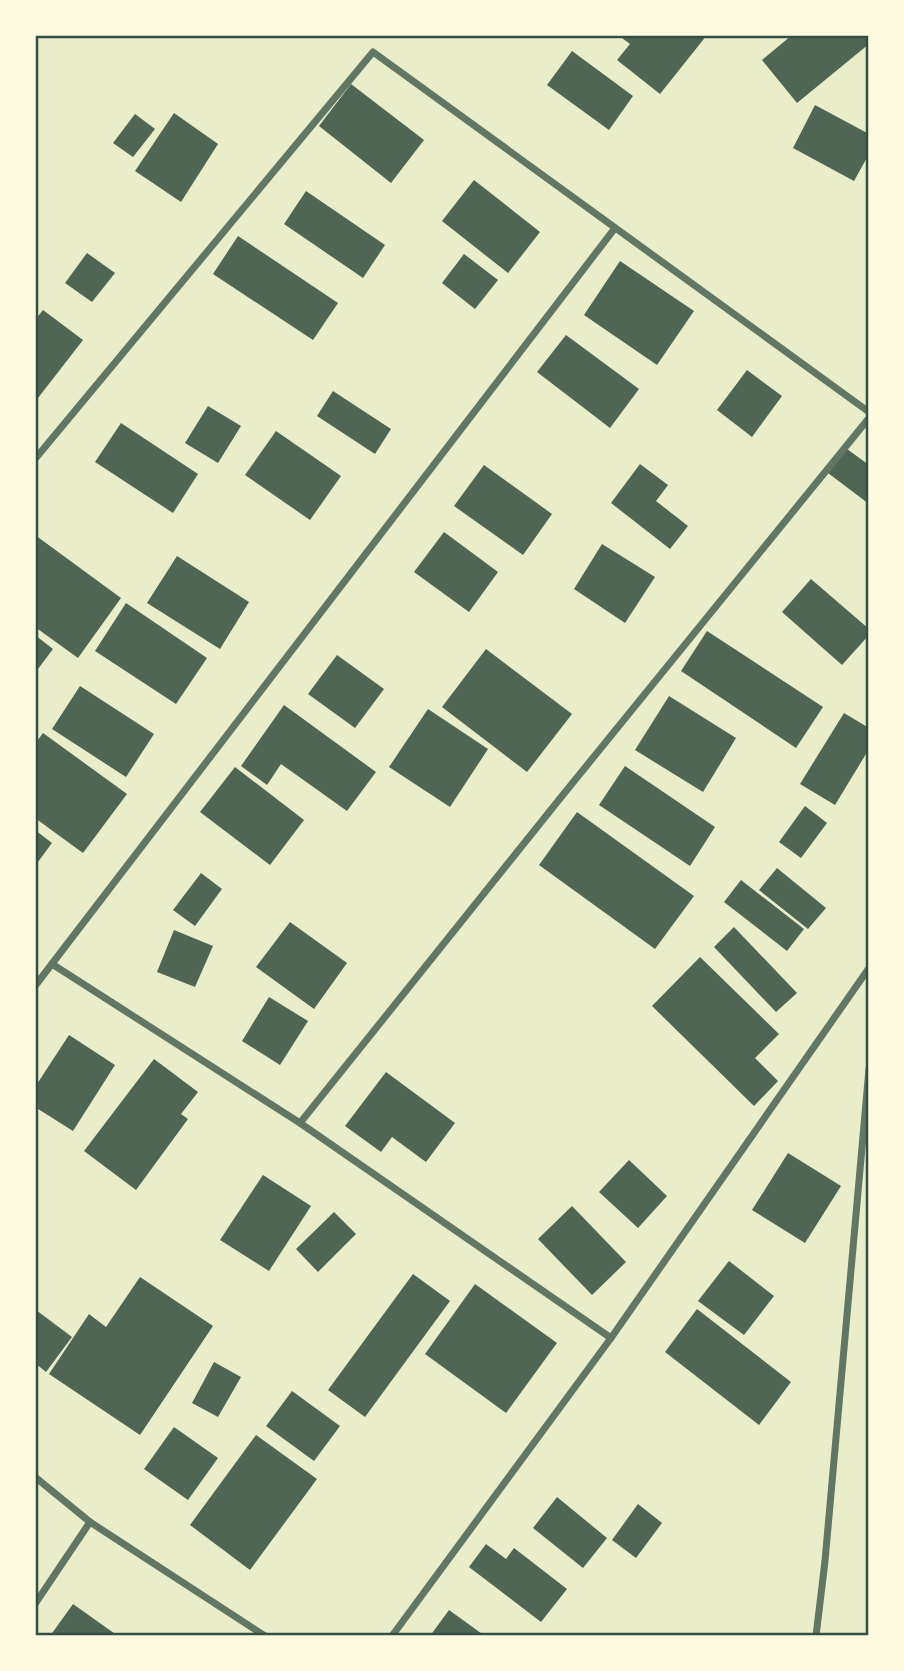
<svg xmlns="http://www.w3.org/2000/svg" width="904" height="1671" viewBox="0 0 904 1671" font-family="'Noto Sans',sans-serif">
<rect width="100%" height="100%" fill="#e9edc9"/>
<!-- building -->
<g fill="#4f6655">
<polygon points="618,35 707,35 660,94 617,60 630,44"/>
<polygon points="792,35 869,35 869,44 797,103 762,60"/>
<polygon points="572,51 633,96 609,130 547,85"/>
<polygon points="351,84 424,140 391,183 319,126"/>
<polygon points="815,105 869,134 869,154 854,181 793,148"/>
<polygon points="174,113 218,144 181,202 135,171"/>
<polygon points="135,114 155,129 133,157 113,143"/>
<polygon points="474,180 540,232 508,273 442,221"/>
<polygon points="306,191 385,245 363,278 284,224"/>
<polygon points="238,236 338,303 313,340 213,274"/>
<polygon points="87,253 115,273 92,302 65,283"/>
<polygon points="464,254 498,280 475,309 442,283"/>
<polygon points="620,261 694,311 657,365 584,315"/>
<polygon points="43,310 83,340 38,398 35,396 35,320"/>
<polygon points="566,335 639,389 610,428 537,372"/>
<polygon points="747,370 782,396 752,437 717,410"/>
<polygon points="333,391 391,429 375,454 317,416"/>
<polygon points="208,406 241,426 218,463 185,443"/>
<polygon points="121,423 198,474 173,513 95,462"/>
<polygon points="276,431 341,476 310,520 245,475"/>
<polygon points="847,449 869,465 869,504 828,473"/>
<polygon points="640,464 668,485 656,501 688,526 670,549 611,503"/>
<polygon points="484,465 552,514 523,555 454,506"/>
<polygon points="444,532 498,572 469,612 414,572"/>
<polygon points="35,535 121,598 78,658 35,627"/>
<polygon points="602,544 655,577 625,623 574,589"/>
<polygon points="177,556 249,602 220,649 147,603"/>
<polygon points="811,579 869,629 869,635 842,665 782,612"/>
<polygon points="126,603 207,658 176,704 95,651"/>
<polygon points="707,631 823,707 796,748 681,671"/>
<polygon points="35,635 53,649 35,673"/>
<polygon points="486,649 572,714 527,772 442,707"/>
<polygon points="337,655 384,689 355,728 308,694"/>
<polygon points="80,686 154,734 126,777 52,729"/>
<polygon points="669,696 736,738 703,792 635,750"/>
<polygon points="284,705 376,772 347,811 281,764 267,785 241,766"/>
<polygon points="428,709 488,749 450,807 389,767"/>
<polygon points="844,713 869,728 869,749 835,805 800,784"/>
<polygon points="43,733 127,794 83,853 35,818 35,744"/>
<polygon points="625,766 715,827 690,866 599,805"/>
<polygon points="235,767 304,820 270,865 200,812"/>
<polygon points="805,806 827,823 801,858 779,842"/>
<polygon points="577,812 694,896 655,949 539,865"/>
<polygon points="35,830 52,843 35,866"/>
<polygon points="777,868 826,908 808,929 759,890"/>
<polygon points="201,873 222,889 195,926 173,910"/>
<polygon points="741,880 804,929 787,951 724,902"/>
<polygon points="290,922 347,963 314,1009 256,967"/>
<polygon points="734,927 797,993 776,1012 714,947"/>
<polygon points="174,930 213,946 195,987 157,972"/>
<polygon points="700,957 779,1034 755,1058 778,1081 754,1106 652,1006"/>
<polygon points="269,997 308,1021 280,1065 242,1041"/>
<polygon points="69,1035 115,1065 73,1131 35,1107 35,1087"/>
<polygon points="154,1059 198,1092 181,1114 188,1119 136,1190 84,1151"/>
<polygon points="386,1072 455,1123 426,1162 392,1137 381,1152 345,1126"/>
<polygon points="788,1153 841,1186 805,1243 752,1210"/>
<polygon points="629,1160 667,1196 638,1228 599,1192"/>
<polygon points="263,1175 311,1206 269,1271 220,1240"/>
<polygon points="572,1206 626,1262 592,1295 538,1239"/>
<polygon points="334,1212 356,1234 318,1272 296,1249"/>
<polygon points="729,1261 774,1296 744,1335 698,1301"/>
<polygon points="413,1274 450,1301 365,1417 328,1390"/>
<polygon points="140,1277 213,1326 140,1435 49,1374 89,1314 106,1327"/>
<polygon points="475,1284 557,1343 506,1413 425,1354"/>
<polygon points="697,1309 791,1382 759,1425 665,1352"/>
<polygon points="36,1310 72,1337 46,1372 35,1363"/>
<polygon points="214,1362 241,1377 218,1417 192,1403"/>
<polygon points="292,1391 340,1426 314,1461 266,1426"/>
<polygon points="174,1427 218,1458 188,1500 144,1469"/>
<polygon points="256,1435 317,1479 250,1570 190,1525"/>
<polygon points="557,1497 607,1538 583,1568 533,1528"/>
<polygon points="638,1504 662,1523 636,1558 612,1540"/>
<polygon points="486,1544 506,1559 514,1548 567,1589 541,1622 469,1567"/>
<polygon points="73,1604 118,1636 50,1636"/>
<polygon points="449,1610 485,1636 430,1636"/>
</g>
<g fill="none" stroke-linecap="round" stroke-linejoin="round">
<!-- minor -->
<g stroke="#617663" stroke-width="7">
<polyline points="35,459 373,52 869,412"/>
<polyline points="52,964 300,1123 611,1338"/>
<polyline points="35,986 615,228"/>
<polyline points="300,1123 562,796 869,418"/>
<polyline points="35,1477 90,1522 265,1636"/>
<polyline points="35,1604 90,1522"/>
<polyline points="392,1636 611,1338 869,968"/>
<polyline points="816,1636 825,1561 869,1069"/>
</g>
</g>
<!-- border -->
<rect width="904" height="1671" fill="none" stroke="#fefae0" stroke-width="74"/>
<rect x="37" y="37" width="830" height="1597" fill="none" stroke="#344e41" stroke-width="2.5"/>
</svg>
